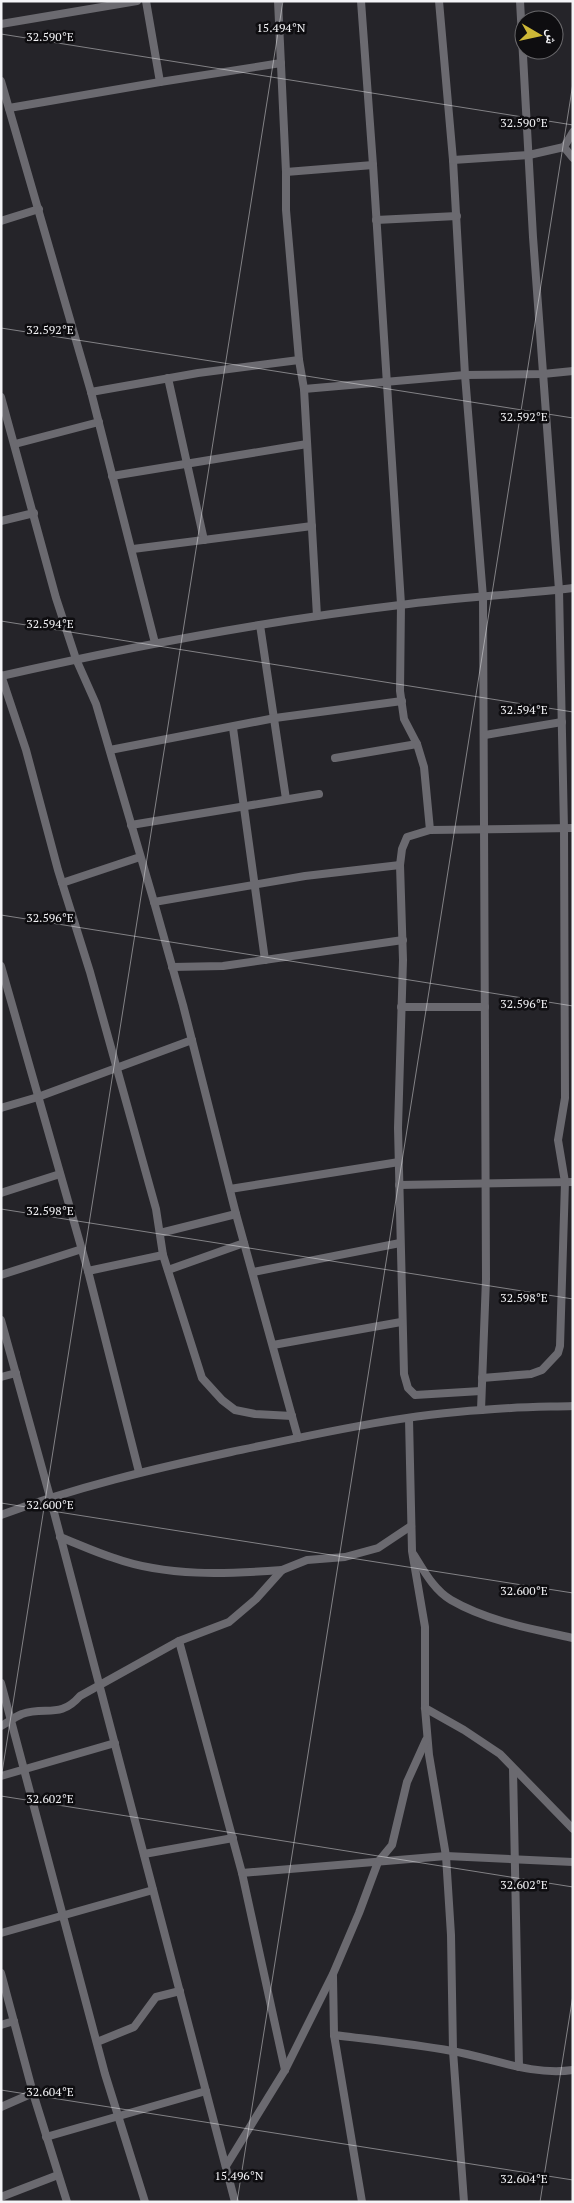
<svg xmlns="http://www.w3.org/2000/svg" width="574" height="2203" viewBox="0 0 574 2203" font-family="'PT Serif','Noto Naskh Arabic',serif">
<rect width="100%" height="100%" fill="#252429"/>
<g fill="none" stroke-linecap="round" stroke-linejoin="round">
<!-- minor -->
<g stroke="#6b6a70" stroke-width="8">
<polyline points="146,1 160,82"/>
<polyline points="278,1 286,172 286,210 299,360 304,389 317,616"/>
<polyline points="361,1 373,165 401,604 400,691 404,719 417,744 424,767 430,830 407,837 402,849 400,865 403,960 398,1128 404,1374 408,1388 415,1395 481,1391"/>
<polyline points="439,1 453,160 465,375 483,597 486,1279 481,1410"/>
<polyline points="1,24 137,1"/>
<polyline points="1,81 91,392 155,643"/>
<polyline points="9,108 160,82 281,63"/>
<polyline points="573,132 564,147 573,158"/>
<polyline points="453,160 529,155 564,147"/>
<polyline points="286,172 373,165"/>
<polyline points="376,220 457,216"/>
<polyline points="1,221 39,209"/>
<polyline points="168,378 204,540"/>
<polyline points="304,389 465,375 543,374 573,371"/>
<polyline points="91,392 198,373 299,360"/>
<polyline points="1,397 56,598 76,659 96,704 154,902 183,1005 236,1214 298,1438"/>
<polyline points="15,444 99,422"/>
<polyline points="112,476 307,444"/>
<polyline points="1,521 34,513"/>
<polyline points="133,549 312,526"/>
<polyline points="260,625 286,799"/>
<polyline points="1,675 26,750 58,870 90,972 156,1209 163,1255 202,1378 222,1400 235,1410 255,1414 292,1416"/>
<path d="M1,676C133,646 266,621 400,605C457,597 515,595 573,588"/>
<polyline points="233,728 265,960"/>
<polyline points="485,735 562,722"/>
<polyline points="110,750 275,718 402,701"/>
<polyline points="335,758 417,744"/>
<polyline points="131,825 319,794"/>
<polyline points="430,830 573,828"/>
<polyline points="62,883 140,857"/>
<polyline points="154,902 305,876 400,865"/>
<polyline points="1,966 88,1271 139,1472"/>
<polyline points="172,967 223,966 403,940"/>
<polyline points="401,1007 485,1007"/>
<polyline points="1,1108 38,1097 192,1040"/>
<polyline points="399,1185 573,1182"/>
<polyline points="230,1189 399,1162"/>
<polyline points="1,1193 60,1174"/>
<polyline points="160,1233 236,1214"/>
<polyline points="168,1270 244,1243"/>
<polyline points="88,1271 163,1255"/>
<polyline points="253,1272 400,1243"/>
<polyline points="1,1275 82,1249"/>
<polyline points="1,1320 50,1497 235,2202"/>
<polyline points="273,1345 401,1322"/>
<polyline points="1,1377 16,1373"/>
<polyline points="482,1378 531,1374 542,1370 558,1353 560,1346 565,1182 558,1140 565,1098 564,829 559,590 533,237 520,1"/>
<polyline points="409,1419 412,1551 425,1627 425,1708 429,1755 446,1856 451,1935 453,2051 464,2202"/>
<path d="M1,1515C76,1487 153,1469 231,1452C313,1435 398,1415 482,1410C512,1407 542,1407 573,1406"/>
<path d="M60,1537C78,1544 95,1552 114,1558C167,1577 227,1574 282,1570"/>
<path d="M414,1555C424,1571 434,1590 451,1600C487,1621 532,1629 573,1638"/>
<polyline points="179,1641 242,1873 285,2070"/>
<polyline points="1,1683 105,2074 145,2202"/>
<polyline points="425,1708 464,1730 500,1754 573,1829"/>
<path d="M1,1726C8,1722 15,1717 22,1714C46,1706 60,1719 80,1696L179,1641L229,1622L256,1599L282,1570L307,1560L345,1557L378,1548L411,1526"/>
<polyline points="513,1769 519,2067"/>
<polyline points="1,1776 115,1743"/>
<polyline points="144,1854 233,1838"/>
<polyline points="242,1873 446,1856 573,1862"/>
<polyline points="1,1933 153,1890"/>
<polyline points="1,1973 33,2093 67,2202"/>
<polyline points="333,1976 334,2035 362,2202"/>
<polyline points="1,2025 14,2021"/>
<path d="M334,2035C374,2040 413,2044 452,2051C492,2058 532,2076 573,2070"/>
<polyline points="97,2042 134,2027 156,1997 180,1991"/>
<polyline points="1,2107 33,2093"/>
<polyline points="46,2137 206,2091"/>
<polyline points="226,2166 285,2070 333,1974 359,1913 378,1862 392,1845 407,1782 426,1740"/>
<polyline points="1,2197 58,2175"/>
</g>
</g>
<!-- ticks -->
<path fill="none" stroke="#f4f4f7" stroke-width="1" stroke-opacity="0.45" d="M1,34L573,125M1,328L573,418M1,621L573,712M1,915L573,1006M1,1209L573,1299M1,1503L573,1593M1,1779L283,1M1,1796L573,1887M1,2090L573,2180M237,2202L573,83M540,2202L573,1995"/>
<g font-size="12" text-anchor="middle" fill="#f4f4f7" stroke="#0e0d10" stroke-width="5" stroke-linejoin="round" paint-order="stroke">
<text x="281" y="32">15.494°N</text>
<text x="50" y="41">32.590°E</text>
<text x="524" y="127">32.590°E</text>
<text x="50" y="334">32.592°E</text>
<text x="524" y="421">32.592°E</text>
<text x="50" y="628">32.594°E</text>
<text x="524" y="714">32.594°E</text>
<text x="50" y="922">32.596°E</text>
<text x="524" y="1008">32.596°E</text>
<text x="50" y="1215">32.598°E</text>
<text x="524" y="1302">32.598°E</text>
<text x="50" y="1509">32.600°E</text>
<text x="524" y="1595">32.600°E</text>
<text x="50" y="1803">32.602°E</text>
<text x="524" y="1889">32.602°E</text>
<text x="50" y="2096">32.604°E</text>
<text x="239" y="2180">15.496°N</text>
<text x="524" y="2183">32.604°E</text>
</g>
<!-- border -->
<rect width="574" height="2203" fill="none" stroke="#f4f4f7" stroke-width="5"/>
<!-- north arrow -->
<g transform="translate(539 35) rotate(99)"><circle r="24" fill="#0e0d10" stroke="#6a696c"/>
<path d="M0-4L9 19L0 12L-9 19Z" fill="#ceb837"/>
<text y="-8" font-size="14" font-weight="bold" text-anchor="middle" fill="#f4f4f7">ش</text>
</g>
</svg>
